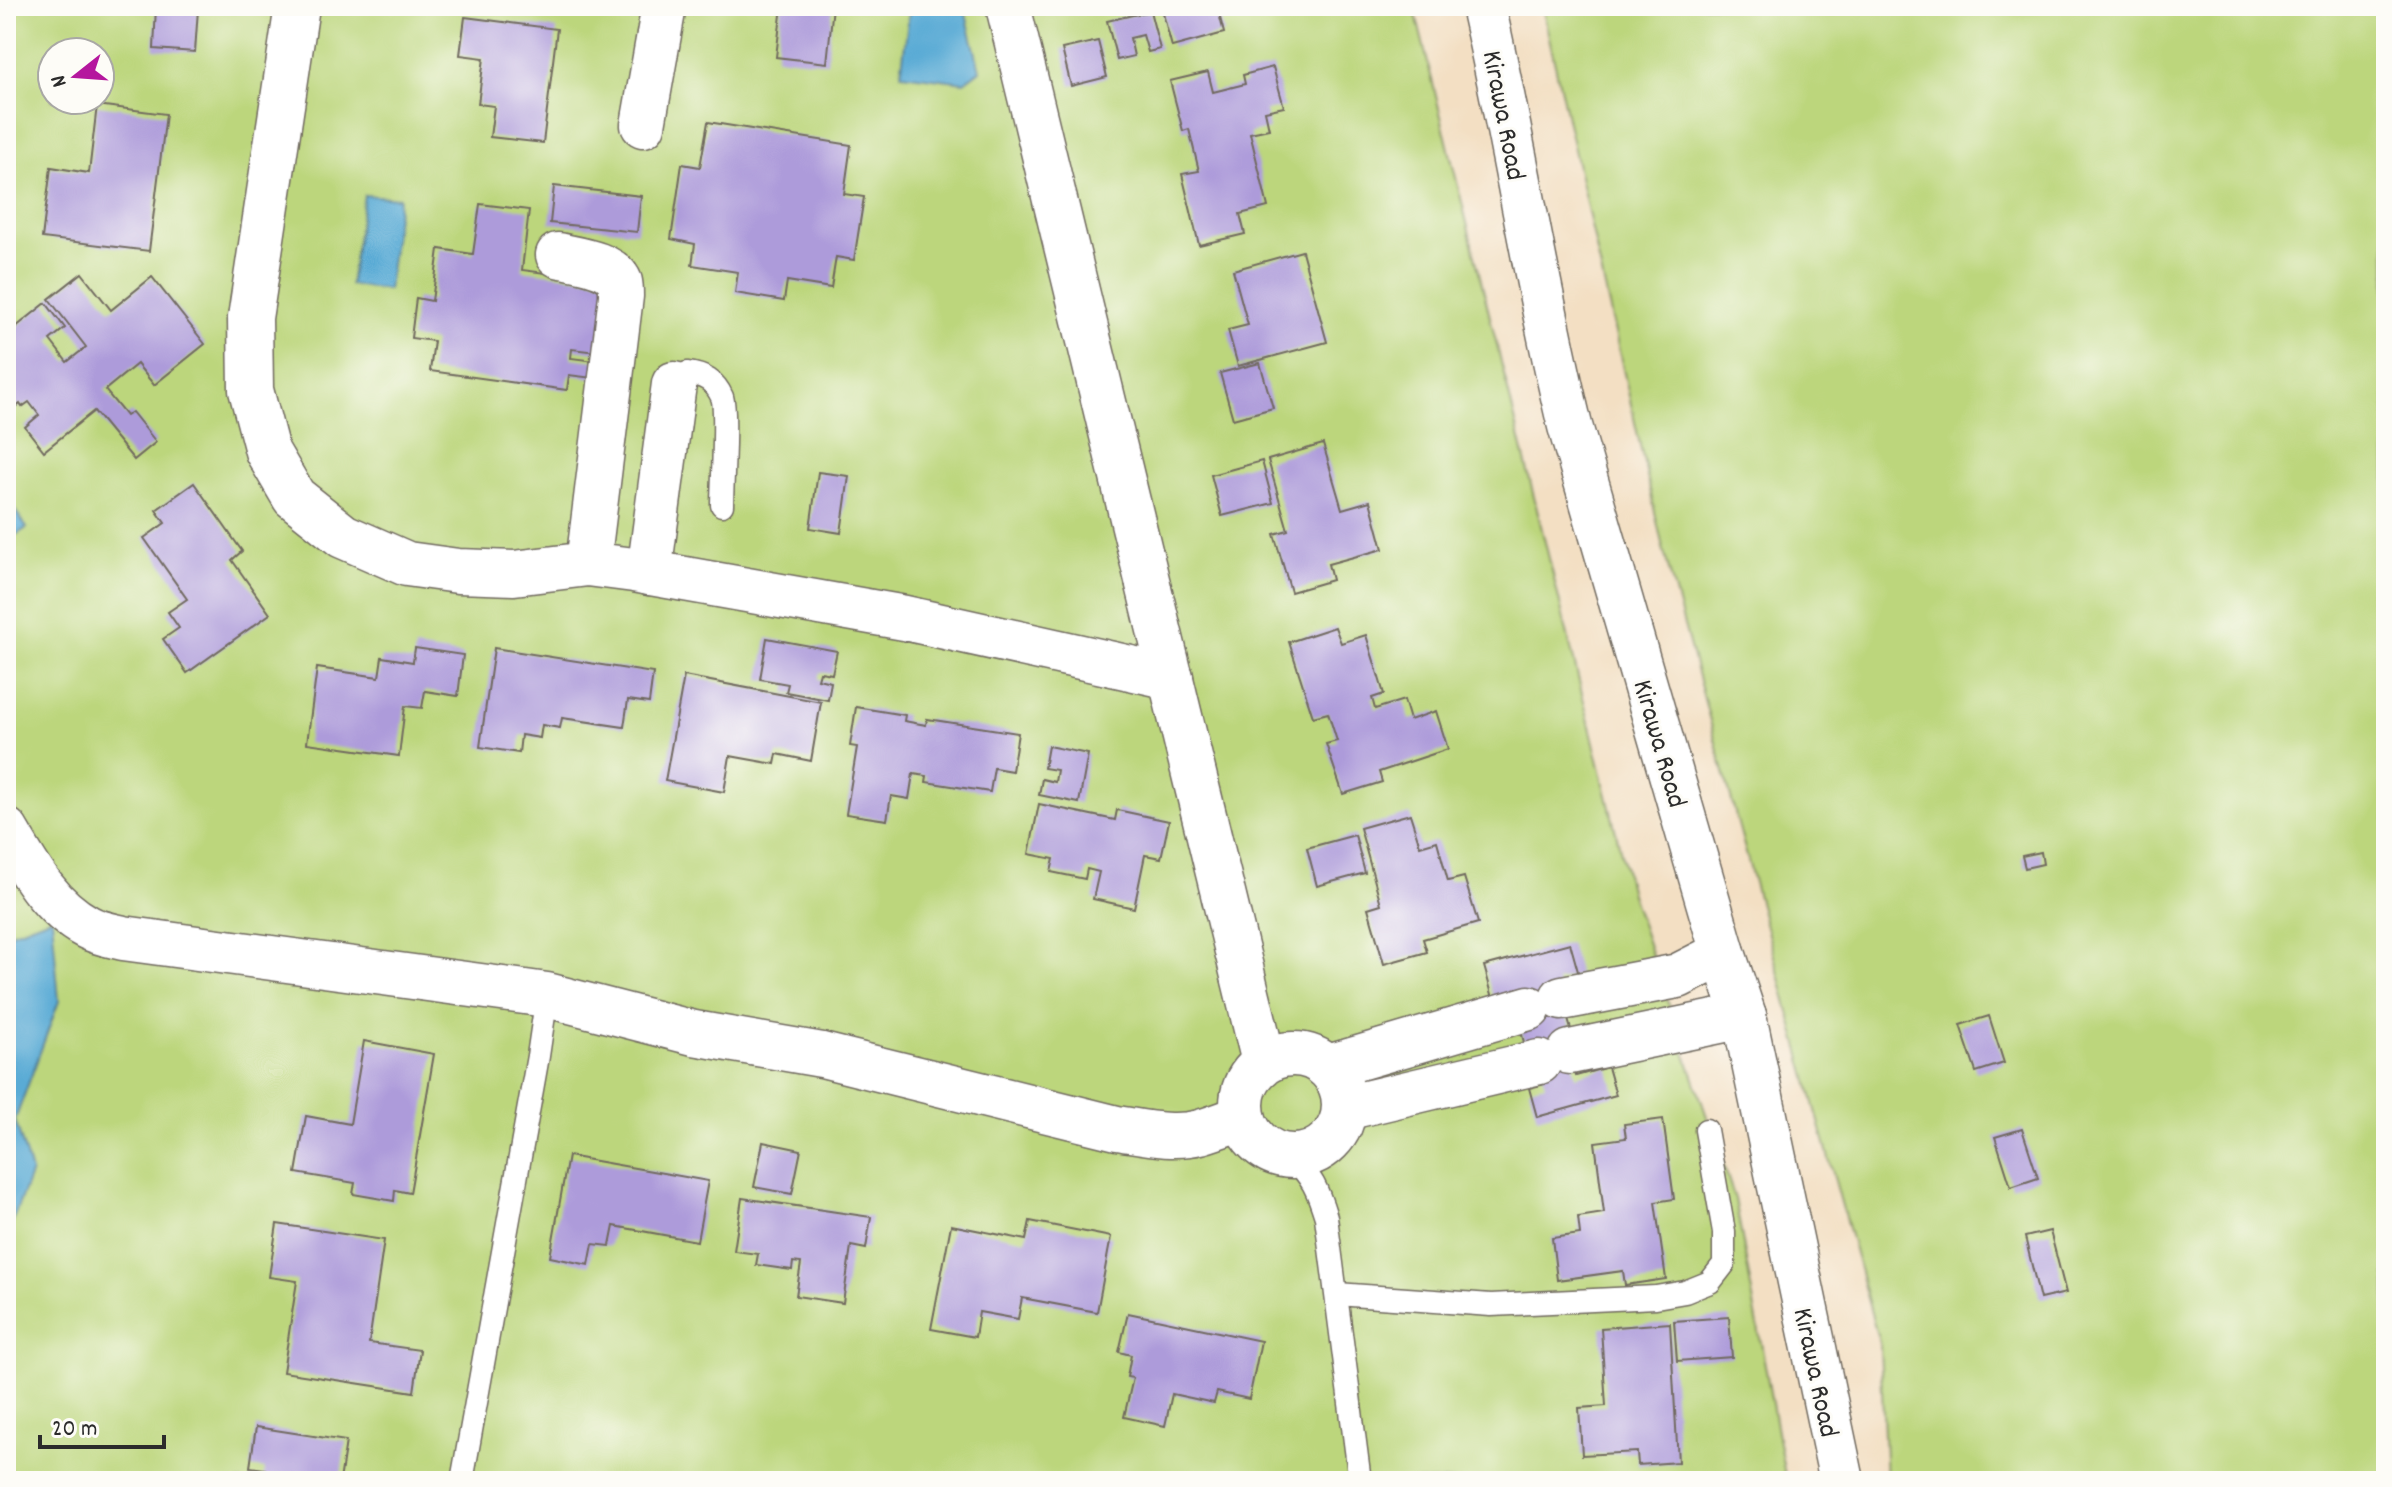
<svg xmlns="http://www.w3.org/2000/svg" width="2392" height="1487" viewBox="0 0 2392 1487" font-family="Dekko,sans-serif">
<rect width="100%" height="100%" fill="#fdfcf7"/>
<filter id="ink" filterUnits="userSpaceOnUse"><feTurbulence type="fractalNoise" baseFrequency=".0125" numOctaves="2"/><feDisplacementMap in="SourceGraphic" scale="16" xChannelSelector="R" yChannelSelector="G"/><feConvolveMatrix kernelMatrix="1 2 1 2 8 2 1 2 1" color-interpolation-filters="sRGB"/></filter>
<filter id="wash" filterUnits="userSpaceOnUse"><feTurbulence type="fractalNoise" baseFrequency=".006" numOctaves="4" result="noise"/><feDisplacementMap in="SourceGraphic" scale="32" xChannelSelector="R" yChannelSelector="G"/><feGaussianBlur stdDeviation="1.8" result="paint"/><feColorMatrix in="noise" values="0 0 0 0 0 0 0 0 0 0 0 0 0 0 0 0 0 1.4 0 .05"/><feComposite in="paint" operator="in"/></filter>
<g filter="url(#wash)">
<rect width="100%" height="100%" fill="#f3dfc3"/>
<!-- green -->
<g fill="#bcd67c" stroke="#748054" stroke-width="2" fill-rule="evenodd">
<path d="M6,6H1414L1631,894L1735,1199L1786,1481H6ZM52,52H100V100H52Z"/>
<polygon points="1542,6 2386,6 2386,1481 1886,1481 1880,1346 1663,548"/>
</g>
<!-- water -->
<g fill="#5aabd5" stroke="#426b80" stroke-width="2">
<polygon points="910,6 964,6 980,70 964,82 901,74"/>
<polygon points="364,195 399,198 388,290 350,285"/>
<polygon points="12,506 27,528 6,541 6,510"/>
<polygon points="52,917 59,1001 15,1120 31,1172 6,1238 6,935"/>
</g>
<g id="blocks">
<!-- building -->
<g fill="#ad9bda">
<polygon points="156,6 198,9 195,52 154,49"/>
<polygon points="782,6 833,6 827,63 776,57"/>
<polygon points="1161,6 1217,6 1224,33 1172,47"/>
<polygon points="1150,11 1160,49 1148,52 1143,35 1130,38 1134,56 1117,60 1107,21"/>
<polygon points="465,17 557,29 543,143 490,137 494,106 478,104 484,58 460,55"/>
<polygon points="1098,41 1107,77 1071,86 1062,49"/>
<polygon points="1273,67 1284,107 1265,111 1269,129 1250,133 1268,207 1240,214 1245,234 1199,245 1182,174 1199,171 1189,129 1183,131 1170,81 1208,72 1213,92 1245,84 1243,75"/>
<polygon points="97,105 166,114 149,251 42,238 51,167 89,173"/>
<polygon points="708,122 851,145 844,194 864,197 854,260 836,257 831,288 787,281 784,301 735,293 738,272 692,265 695,244 671,239 682,164 700,167"/>
<polygon points="554,186 641,196 637,232 550,223"/>
<polygon points="480,204 529,210 522,270 614,282 605,353 572,349 571,358 603,362 601,379 569,375 567,390 430,371 434,341 411,338 416,298 432,301 439,249 473,254"/>
<polygon points="1302,251 1327,342 1238,366 1228,330 1248,325 1233,270"/>
<polygon points="82,273 111,310 152,277 205,344 154,385 137,364 105,390 126,416 132,412 156,442 134,460 94,411 44,451 25,427 39,415 29,402 22,407 20,404 6,415 6,335 46,303 65,328 50,340 67,362 86,347 49,299"/>
<polygon points="1260,363 1273,408 1233,419 1220,373"/>
<polygon points="1323,444 1342,509 1370,501 1383,549 1328,564 1332,580 1291,592 1274,534 1288,530 1268,460"/>
<polygon points="1262,461 1273,503 1222,516 1211,475"/>
<polygon points="818,472 849,476 841,533 810,528"/>
<polygon points="194,483 242,551 232,560 270,614 187,673 163,639 179,628 168,612 187,599 144,538 165,523 156,510"/>
<polygon points="1335,627 1341,643 1366,635 1384,694 1372,698 1375,709 1404,700 1410,720 1436,711 1448,749 1379,772 1382,782 1343,794 1326,744 1337,741 1328,713 1313,717 1289,642"/>
<polygon points="767,638 837,651 832,674 820,672 818,679 831,682 828,700 786,692 788,684 760,679"/>
<polygon points="415,648 463,655 458,696 425,691 422,708 405,706 399,756 307,743 317,668 379,677 382,657 413,662"/>
<polygon points="494,648 653,673 649,703 628,700 624,727 562,718 560,728 542,725 540,738 521,735 519,753 480,747"/>
<polygon points="684,676 821,702 811,761 777,754 775,764 730,756 724,792 665,781"/>
<polygon points="856,707 905,715 904,721 926,725 927,719 1018,733 1012,771 994,768 990,792 926,782 927,776 913,774 909,799 891,796 887,820 846,814 857,747 850,746"/>
<polygon points="1048,746 1088,754 1079,803 1039,795 1042,779 1055,782 1057,770 1044,768"/>
<polygon points="1039,804 1115,820 1117,810 1169,821 1161,858 1145,855 1134,908 1093,899 1099,872 1087,869 1085,879 1051,872 1054,859 1029,854"/>
<polygon points="1410,814 1420,846 1437,841 1448,881 1464,877 1478,923 1423,939 1427,952 1384,964 1368,908 1381,904 1360,828"/>
<polygon points="1355,835 1365,873 1317,886 1307,848"/>
<polygon points="2041,852 2043,864 2025,868 2022,856"/>
<polygon points="1570,943 1579,975 1557,981 1572,1033 1565,1035 1576,1076 1608,1067 1616,1095 1537,1117 1529,1088 1545,1084 1534,1044 1525,1046 1519,1024 1493,998 1484,966"/>
<polygon points="1989,1016 2004,1063 1976,1072 1960,1025"/>
<polygon points="364,1041 434,1054 410,1193 395,1190 394,1201 353,1194 355,1183 296,1173 306,1116 350,1124"/>
<polygon points="1663,1119 1674,1199 1655,1202 1666,1279 1625,1285 1623,1271 1557,1280 1552,1238 1580,1234 1578,1217 1604,1213 1595,1142 1626,1138 1624,1124"/>
<polygon points="2022,1129 2038,1178 2011,1187 1995,1137"/>
<polygon points="763,1142 801,1150 792,1194 754,1187"/>
<polygon points="568,1156 708,1181 697,1241 614,1226 610,1246 593,1244 589,1265 550,1257"/>
<polygon points="742,1198 871,1217 866,1249 851,1246 843,1303 796,1296 801,1263 793,1262 792,1270 756,1265 758,1254 734,1251"/>
<polygon points="1030,1221 1111,1237 1097,1312 1022,1298 1018,1319 979,1312 975,1337 931,1329 951,1225 1026,1240"/>
<polygon points="277,1224 384,1240 369,1343 420,1350 414,1392 283,1372 297,1281 269,1277"/>
<polygon points="2050,1231 2066,1293 2040,1299 2025,1237"/>
<polygon points="1128,1313 1261,1341 1249,1399 1217,1392 1214,1403 1172,1394 1165,1426 1124,1417 1133,1378 1127,1377 1131,1355 1119,1352"/>
<polygon points="1729,1317 1732,1357 1677,1361 1674,1321"/>
<polygon points="1670,1323 1678,1462 1638,1465 1637,1452 1582,1455 1579,1408 1606,1406 1601,1328"/>
<polygon points="256,1427 346,1441 340,1481 263,1481 265,1469 250,1467"/>
</g>
</g>
</g>
<g filter="url(#ink)">
<use href="#blocks" fill-opacity="0" stroke="#716a60" stroke-width="2"/>
<g fill="none" stroke-linecap="round" stroke-linejoin="round">
<!-- lane casing -->
<g stroke="#716a60" stroke-width="25">
<g id="lane">
<path d="M674,384L687,373C704,375 715,381 722,397C727,410 722,486 722,505"/>
<path d="M1292,1157C1313,1179 1317,1188 1326,1217L1360,1481"/>
<polyline points="1337,1294 1491,1305 1656,1297 1685,1292 1710,1282 1724,1264 1724,1232 1706,1130"/>
<polyline points="462,1481 538,1056 547,995"/>
</g>
</g>
<!-- street casing -->
<g stroke="#716a60" stroke-width="47">
<g id="street">
<polyline points="297,6 250,318 251,390 267,451 294,497 343,536 407,564 458,571 514,573 588,564 634,570 905,618 1171,677"/>
<path d="M1008,6C1091,359 1179,710 1264,1062"/>
<polyline points="643,125 664,6"/>
<path d="M558,255C575,259 612,263 620,282C621,286 621,291 621,296L588,564"/>
<polyline points="649,573 674,384"/>
<path d="M6,830C28,867 48,906 87,927C98,933 111,935 123,938L547,995L694,1033L822,1055L1117,1128C1144,1132 1173,1139 1200,1132C1214,1128 1229,1122 1243,1117"/>
<polyline points="1562,998 1678,976 1723,953"/>
<polyline points="1570,1052 1744,1016"/>
<circle cx="1293" cy="1105" r="51"/>
<polyline points="1328,1067 1529,1008"/>
<polyline points="1345,1108 1539,1062"/>
</g>
</g>
<!-- primary casing -->
<g stroke="#716a60" stroke-width="47">
<path id="primary" d="M1483,6C1515,145 1536,287 1570,426L1723,953L1744,1016L1842,1481"/>
</g>
<!-- lane -->
<use href="#lane" stroke="#fff" stroke-width="22"/>
<!-- street -->
<use href="#street" stroke="#fff" stroke-width="44"/>
<!-- primary -->
<use href="#primary" stroke="#fff" stroke-width="44"/>
</g>
</g>
<g text-anchor="middle" stroke-width="6" stroke-linejoin="round" paint-order="stroke">
<!-- street labels -->
<g font-size="28" fill="#2b2b2b" stroke="#fdfcf7">
<text transform="translate(1506 115) rotate(79)" y="10">Kirawa Road</text>
<text transform="translate(1662 743) rotate(74)" y="10">Kirawa Road</text>
<text transform="translate(1818 1372) rotate(78)" y="10">Kirawa Road</text>
</g>
</g>
<!-- margin -->
<rect width="2392" height="1487" fill="none" stroke="#fdfcf7" stroke-width="32"/>
<!-- north arrow -->
<g transform="translate(76 76) rotate(253)"><circle r="38" fill="#fdfcf7" stroke="#a9a8a5" stroke-width="2"/>
<path d="M0-6L14 30L0 20L-14 30Z" fill="#b5179e"/>
<text y="-12" font-size="22" font-weight="bold" text-anchor="middle" fill="#2b2b2b">N</text>
</g>
<!-- scale -->
<path d="M40 1435v12h124v-12" fill="none" stroke="#2b2b2b" stroke-width="4"/>
<text x="52" y="1435" font-size="24" fill="#2b2b2b" stroke="#fdfcf7" stroke-width="6" paint-order="stroke">20 m</text>
</svg>
